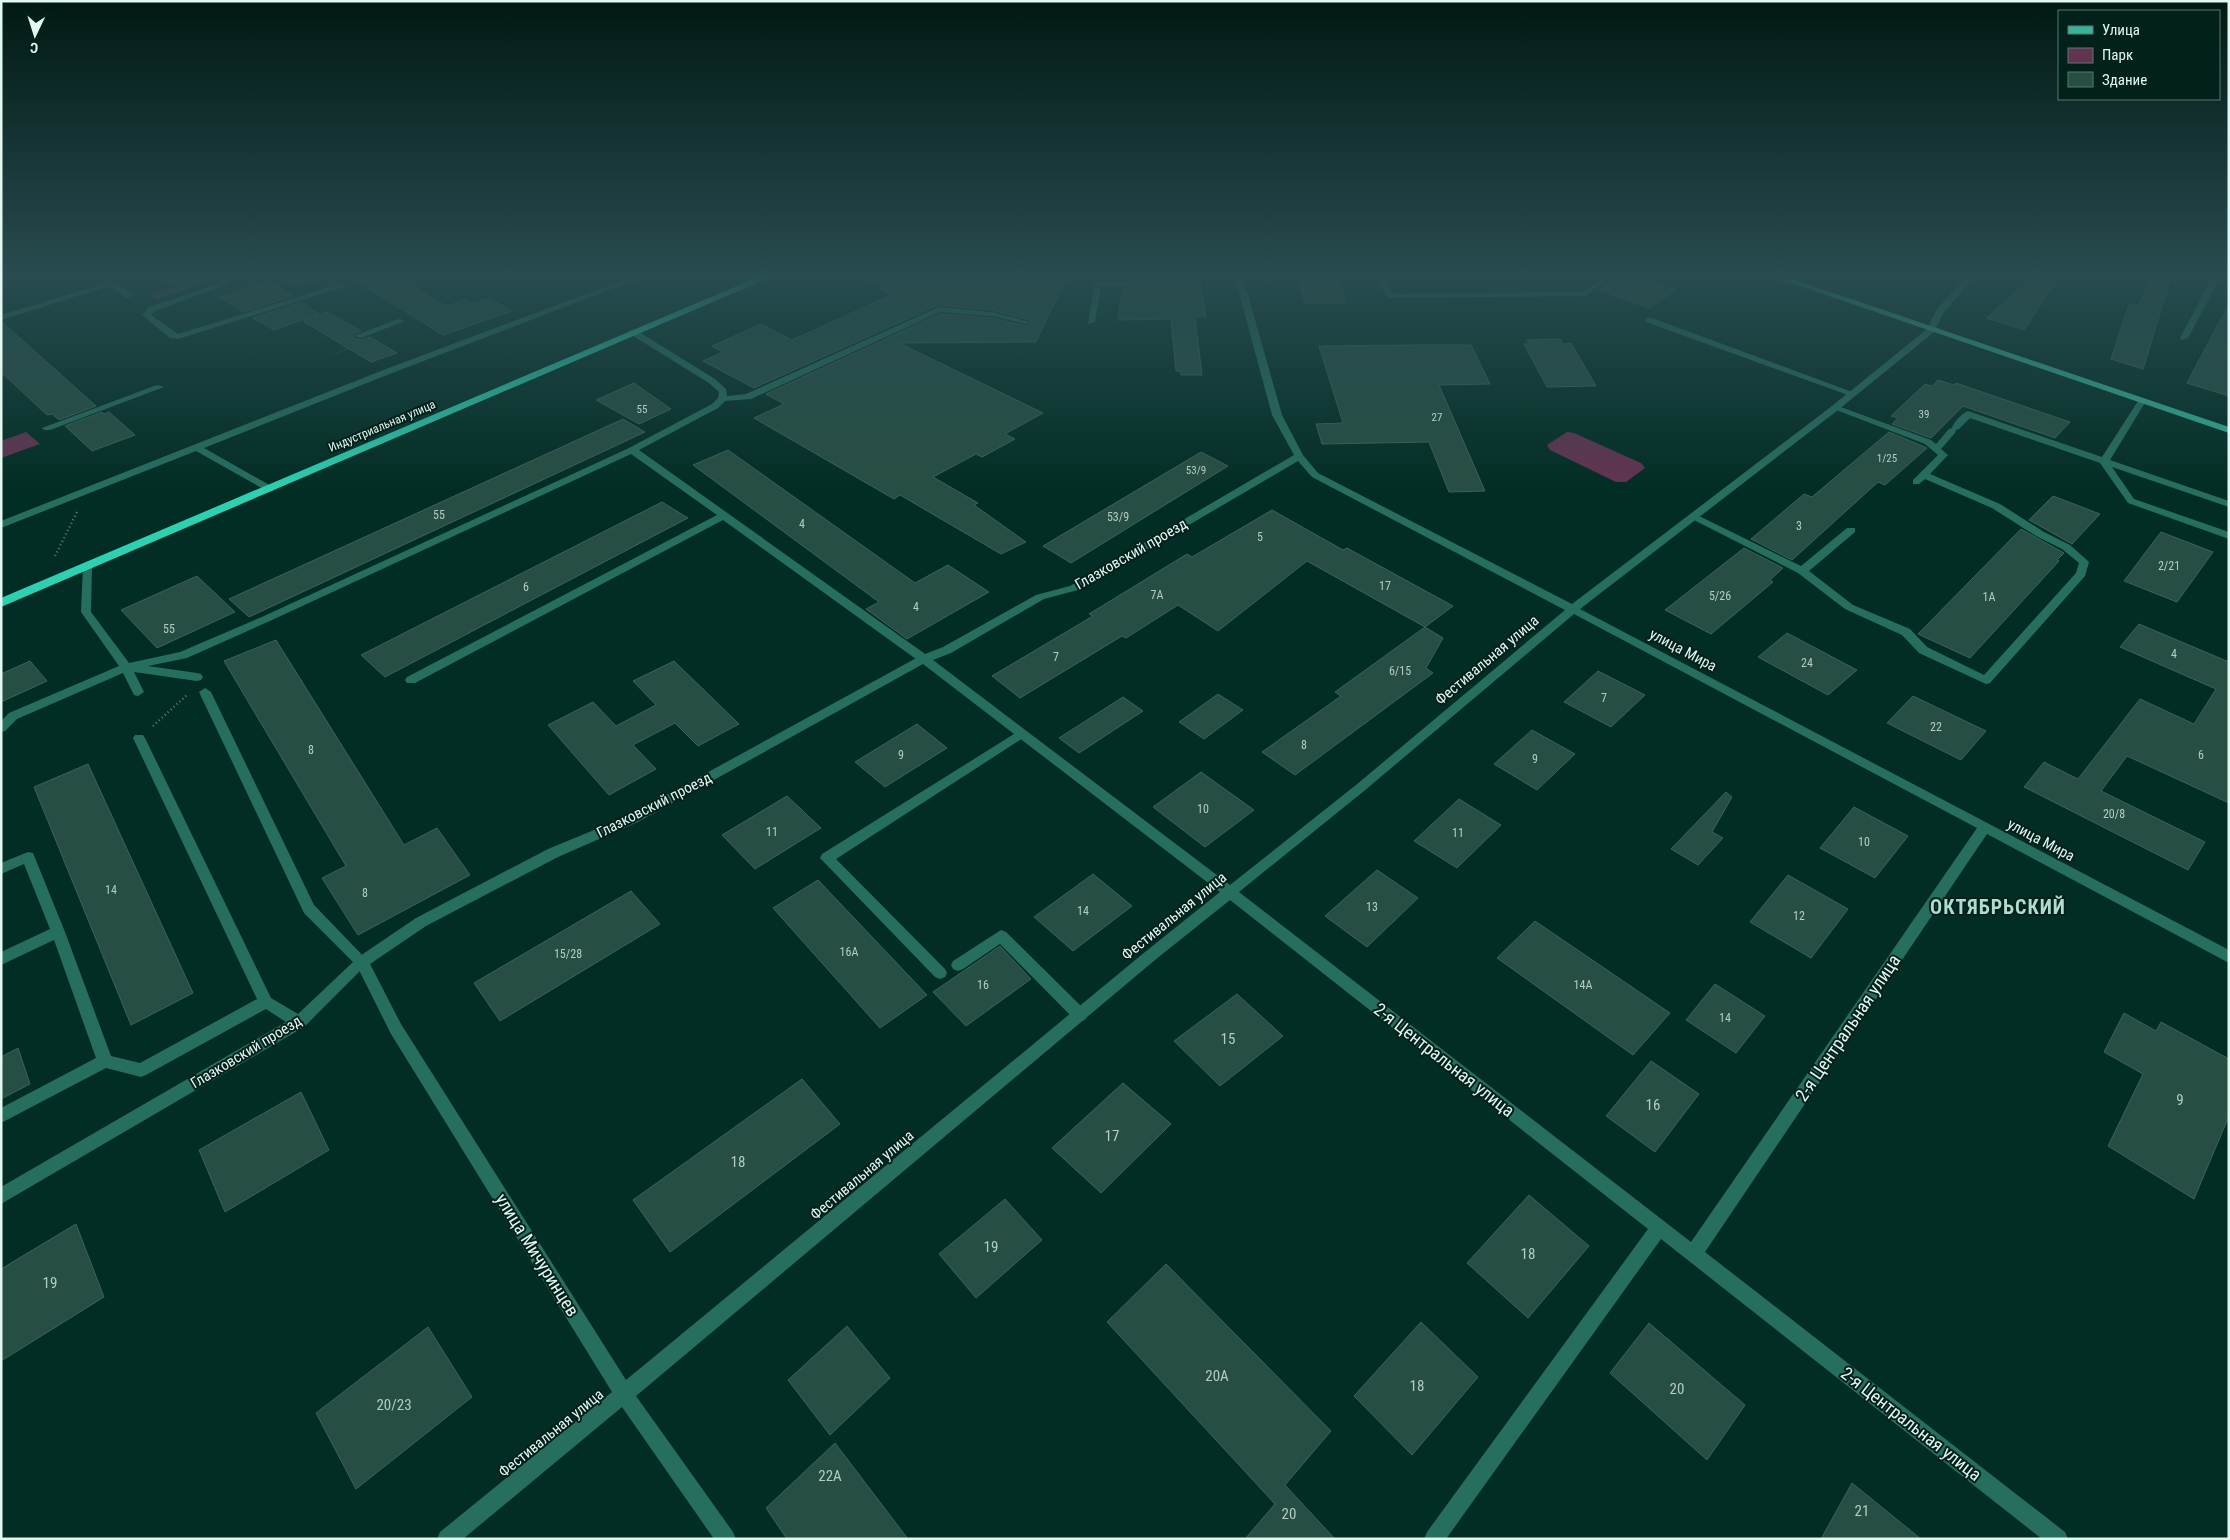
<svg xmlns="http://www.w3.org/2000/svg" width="2230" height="1540" viewBox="0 0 2230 1540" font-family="'Roboto Condensed',sans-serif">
<rect width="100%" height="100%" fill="#022d24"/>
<!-- green -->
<g fill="#633352">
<polygon points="286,274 321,274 325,277 295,287 279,277"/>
<polygon points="197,279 204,284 157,299 150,294"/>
<polygon points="26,432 40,444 1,458 1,441"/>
<polygon points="1567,432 1574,433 1641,463 1645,468 1626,482 1616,482 1550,450 1547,445"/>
</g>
<!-- building -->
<g fill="#274e44" stroke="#3c6359">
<polygon points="345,274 392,274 446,306 465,300 472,304 489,298 512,311 443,335"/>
<polygon points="860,274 1068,274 1036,342 899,343 1043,413 1005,434 1015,439 982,457 976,454 933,477 978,503 974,505 1026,542 1001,554 900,495 894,499 754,418 784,404 766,394 940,314 992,318 1026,326 1031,324 1030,320 992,310 938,305 754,388 703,361 723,352 712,346 761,324 792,340 891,295 880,289 886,287"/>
<polygon points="1142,274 1199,274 1206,317 1195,317 1202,375 1181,375 1180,371 1176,371 1171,319 1118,320 1122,289 1137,287"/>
<polygon points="1625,274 1630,274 1676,290 1649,308 1599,290"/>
<polygon points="2155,274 2172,274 2143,369 2111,359 2129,304 2138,306"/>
<polygon points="2033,277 2055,283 2024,330 1986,318"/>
<polygon points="270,281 293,296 243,312 219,297"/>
<polygon points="1299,281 1339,281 1346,303 1305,303"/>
<polygon points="302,302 319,314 274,330 253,318"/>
<polygon points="2229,304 2229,396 2187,383"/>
<polygon points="327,312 361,331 353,334 353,338 362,340 370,337 397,353 371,362 303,321"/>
<polygon points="1,322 2,322 96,406 59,420 52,414 47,415 1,372"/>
<polygon points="1560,339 1563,344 1571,343 1596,386 1547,387 1524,344 1529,344 1527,340"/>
<polygon points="1412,345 1471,345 1490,384 1439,385 1485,491 1449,492 1429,442 1322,444 1316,424 1343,423 1319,346"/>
<polygon points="1938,380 1954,385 1956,383 2070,422 2055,438 1963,406 1931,438 1892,424 1898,418 1891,416 1925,384 1932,386"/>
<polygon points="634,383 671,409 639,424 596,400"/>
<polygon points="102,412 104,414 109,412 135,435 92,451 65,426"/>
<polygon points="623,419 645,432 249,617 229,599"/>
<polygon points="1889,432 1927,448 1885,485 1878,482 1792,560 1751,539 1804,494 1812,497"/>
<polygon points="728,450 915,583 948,565 989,592 907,639 866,609 879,602 693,465"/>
<polygon points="1201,452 1228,466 1071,563 1043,546"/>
<polygon points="2053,496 2100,514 2072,544 2029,520"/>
<polygon points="662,502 688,518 385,677 361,655"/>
<polygon points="1272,510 1343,550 1347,548 1453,606 1425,627 1307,561 1218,631 1178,605 1126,638 1122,636 1020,698 992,676 1093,616 1089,614 1187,554 1192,557"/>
<polygon points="2021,529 2064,553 2057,560 2059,561 1970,658 1918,634"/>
<polygon points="2161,532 2213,552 2177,602 2124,581"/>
<polygon points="1744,548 1783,568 1770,580 1773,582 1711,634 1665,610"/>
<polygon points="197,576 235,612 157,648 121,610"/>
<polygon points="2139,624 2229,662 2229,803 2127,756 2101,791 2205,842 2188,870 2024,787 2044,762 2078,779 2140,699 2194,724 2216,689 2120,647"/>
<polygon points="1425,627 1443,638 1426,668 1433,673 1295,775 1262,752 1341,696 1335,692"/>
<polygon points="1787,633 1857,670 1828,695 1758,657"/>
<polygon points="276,640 404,845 437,828 470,875 358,935 322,878 346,866 224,661"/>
<polygon points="30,661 47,681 1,702 1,674"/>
<polygon points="674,661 739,724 698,746 675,723 633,745 656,769 609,795 548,725 593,702 616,726 656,705 633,681"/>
<polygon points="1598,671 1645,695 1611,727 1564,702"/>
<polygon points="1218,694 1243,710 1204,739 1179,722"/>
<polygon points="1913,696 1986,731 1961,760 1887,723"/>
<polygon points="1123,697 1143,711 1079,753 1059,738"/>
<polygon points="917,724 947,748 885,787 855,762"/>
<polygon points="1532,730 1575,754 1537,790 1494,764"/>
<polygon points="88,764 193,993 131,1025 34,787"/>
<polygon points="1201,772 1254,810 1205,847 1153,807"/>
<polygon points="1726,792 1732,797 1712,832 1723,838 1698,865 1671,849"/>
<polygon points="787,796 821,828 755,869 722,835"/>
<polygon points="1459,799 1501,825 1457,868 1414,841"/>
<polygon points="1854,807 1908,836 1875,878 1820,848"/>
<polygon points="1377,870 1418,898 1367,947 1325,916"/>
<polygon points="1093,874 1132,906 1073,951 1034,917"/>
<polygon points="1788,875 1848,909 1811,958 1750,922"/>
<polygon points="818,880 927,995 880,1028 773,908"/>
<polygon points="631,891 660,924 500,1021 474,983"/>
<polygon points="1535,921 1670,1013 1633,1055 1497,958"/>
<polygon points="1000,946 1031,979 966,1026 933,992"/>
<polygon points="1715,984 1765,1016 1736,1053 1686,1020"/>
<polygon points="1237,994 1283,1036 1220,1086 1174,1041"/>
<polygon points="2124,1013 2156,1031 2161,1022 2229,1059 2229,1116 2194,1199 2108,1146 2143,1074 2104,1052"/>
<polygon points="18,1048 30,1084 1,1099 1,1057"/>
<polygon points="1651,1061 1699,1094 1655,1152 1606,1116"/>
<polygon points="802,1079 840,1124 670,1252 633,1200"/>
<polygon points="1123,1083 1171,1124 1101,1193 1052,1148"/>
<polygon points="301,1092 329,1150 225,1212 199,1150"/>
<polygon points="1529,1195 1589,1246 1528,1318 1467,1263"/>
<polygon points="1005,1199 1042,1240 976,1298 939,1254"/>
<polygon points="76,1224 104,1297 1,1361 1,1269"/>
<polygon points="1166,1264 1331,1431 1285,1485 1335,1539 1245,1539 1275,1504 1107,1322"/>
<polygon points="1421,1322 1478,1377 1412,1455 1354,1396"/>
<polygon points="1649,1323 1745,1405 1707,1460 1610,1373"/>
<polygon points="847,1326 890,1378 830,1435 788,1380"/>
<polygon points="428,1327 472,1397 356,1489 316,1413"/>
<polygon points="835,1443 908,1539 787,1539 766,1508"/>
<polygon points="1852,1483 1921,1539 1821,1539"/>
</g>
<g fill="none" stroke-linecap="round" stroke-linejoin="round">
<!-- path-far1 -->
<polyline stroke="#597b73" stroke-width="2" stroke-dasharray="0.5 2.5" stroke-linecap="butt" points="336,353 350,348"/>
<!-- path -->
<g stroke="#597b73" stroke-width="2.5" stroke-dasharray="1 3" stroke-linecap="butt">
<polyline points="55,556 77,512"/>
<polyline points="153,726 187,695"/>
</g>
<!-- lane -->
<g fill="#266f5f" fill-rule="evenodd">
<polygon points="186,274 198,274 168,284 164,282"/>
<path d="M210,274C218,274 227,276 229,284L155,311L151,315L178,334L343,283L350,285L178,339L170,338L142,315L149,307L221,283Z"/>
<polygon points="640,274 651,274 392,373 204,448 273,487 273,491 267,491 196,451 1,528 1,521 386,369"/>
<polygon points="1132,274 1140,274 1137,285 1122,287 1101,286 1095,322 1088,324 1095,282 1131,281"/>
<polygon points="1375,274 1383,274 1393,294 1583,292 1608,274 1617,274 1585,296 1390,298 1386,296"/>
<polygon points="1932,274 1945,274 1970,282 1966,284"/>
<polygon points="104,278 115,281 133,296 126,298 110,286 1,320 1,315 106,283"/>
<polygon points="939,307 992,312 1030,322 1026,324 992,316 940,312 751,399 725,401 718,408 639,450 928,656 930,659 928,662 920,662 723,520 415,683 407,683 405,680 407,677 717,515 631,454 272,620 187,658 148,666 197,673 201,674 203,677 201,680 197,681 134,672 144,692 138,696 134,695 123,673 17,719 5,731 1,732 1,721 9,713 119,666 81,612 83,565 91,565 92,567 91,612 129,663 180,652 264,616 629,448 712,404 718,398 719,392 709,383 630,334 630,330 636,330 715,379 726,389 727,396 746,394"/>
<polygon points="1646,318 1652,318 1855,393 1848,395 1646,322"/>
<polygon points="398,319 405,321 361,338 354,336"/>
<polygon points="157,385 164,387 50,430 44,430 42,428"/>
<path d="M2142,398L2146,401L2110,460L2229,501V507L2112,467L2134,499L2229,532V539L2128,503L2100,463L1970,418L1959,429L1956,430L1955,433L1941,449L1948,455L1930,474L2000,504L2044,532L2070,545L2089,562L2085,576L1990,683L1986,684L1919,653L1902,635L1845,609L1798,573L1688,517L1693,514L1697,515L1801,566L1847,528H1855V532L1809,571L1853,605L1910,629L1927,647L1984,675L2076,573L2079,563L2062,549L2036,536L1992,508L1925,479L1919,484H1913V480L1938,455L1925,444L1831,408L1838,406L1931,440L1936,444L1949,429L1952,428C1953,423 1962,413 1968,411L2102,457L2138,401Z"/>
<polygon points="205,688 211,692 314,905 369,962 304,1027 1,1204 1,1187 286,1022 266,1009 146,1075 141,1077 106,1068 1,1123 1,1108 96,1058 54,940 1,965 1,952 50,929 24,864 1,874 1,863 28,852 33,853 65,932 111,1056 140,1063 257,999 133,738 135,735 143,735 145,738 271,998 298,1014 353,962 304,913 199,692"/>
<polygon points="1019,731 1025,735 1023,738 836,859 945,969 947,973 945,977 940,979 935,977 820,858 822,854"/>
<polygon points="1001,930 1006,932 1085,1010 1087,1015 1085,1020 1080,1021 1075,1020 1000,944 963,969 958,971 953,969 951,965 953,961"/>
</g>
<!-- street -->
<g fill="#266f5f" fill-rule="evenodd">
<path d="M1234,274H1242L1282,415L1303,455L1318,473L1572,604L1832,406L1927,329L1937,309L1969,274H1977L1944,312L1934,332L1838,410L1580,609L2229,950V963L1987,834L1705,1252L2065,1532L2068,1539H2042L1661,1239L1446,1539H1424L1427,1532L1648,1229L1230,900L1155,960L636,1396L733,1532L736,1539H714L622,1407L463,1539H437L440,1532L612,1392L391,1034L355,962L357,958L416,918L548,849L628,816L920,656L943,647L1036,595L1070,586L1294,455L1272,415ZM1298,461L1312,477L1565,610L1356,785L1230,885L933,660L951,653L1044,599L1078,590ZM1574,614L1977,828L1691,1242L1239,892L1364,791ZM923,664L1220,892L1145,952L626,1380L401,1024L370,964L426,926L558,857L638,822Z"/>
<polygon points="2214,274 2222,274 2188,338 2181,340 2180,338"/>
</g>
<!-- primary -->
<polygon fill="#36b49a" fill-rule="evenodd" points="1765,274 1777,274 2229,427 2229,433"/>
<!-- highway -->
<polygon fill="#2dd0b1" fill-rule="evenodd" points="765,274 778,274 1,607 1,598"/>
</g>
<!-- sky -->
<linearGradient id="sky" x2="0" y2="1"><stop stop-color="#011914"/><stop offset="0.56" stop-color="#284c50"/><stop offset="1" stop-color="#284c50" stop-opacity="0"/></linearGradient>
<rect width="2230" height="490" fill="url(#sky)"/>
<g text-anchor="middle" stroke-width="4" stroke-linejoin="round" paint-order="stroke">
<!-- far-number labels -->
<g font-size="11" fill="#b3cdc5">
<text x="642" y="413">55</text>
<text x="1924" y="418">39</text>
<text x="1437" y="421">27</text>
<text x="1887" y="462">1/25</text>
<text x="1196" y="474">53/9</text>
</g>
<!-- far-street labels -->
<g font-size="12" fill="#e2f7f0" stroke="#03211b">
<text transform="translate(382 426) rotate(-23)" y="4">Индустриальная улица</text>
</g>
<!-- number labels -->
<g font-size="12" fill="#b3cdc5">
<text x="439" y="519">55</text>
<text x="1118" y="521">53/9</text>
<text x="802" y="528">4</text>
<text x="1799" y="530">3</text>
<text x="1260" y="541">5</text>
<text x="2169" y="570">2/21</text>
<text x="1385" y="590">17</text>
<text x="526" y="591">6</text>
<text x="1157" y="599">7А</text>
<text x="1720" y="600">5/26</text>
<text x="1989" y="601">1А</text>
<text x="916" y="611">4</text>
<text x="169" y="633">55</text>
<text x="2174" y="658">4</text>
<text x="1056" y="661">7</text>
<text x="1807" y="667">24</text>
<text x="1400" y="675">6/15</text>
<text x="1604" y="702">7</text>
<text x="1936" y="731">22</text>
<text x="1304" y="749">8</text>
<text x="311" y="754">8</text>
<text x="901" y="759">9</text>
<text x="2201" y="759">6</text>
<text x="1535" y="763">9</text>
<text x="1203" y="813">10</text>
<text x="2114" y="818">20/8</text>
<text x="772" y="836">11</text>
<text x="1458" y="837">11</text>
<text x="1864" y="846">10</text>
<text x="111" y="894">14</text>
<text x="365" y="897">8</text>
<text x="1372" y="911">13</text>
<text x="1083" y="915">14</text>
<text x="1799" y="920">12</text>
<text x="849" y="956">16А</text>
<text x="568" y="958">15/28</text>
<text x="983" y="989">16</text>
<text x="1583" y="989">14А</text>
<text x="1725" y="1022">14</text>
</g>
<!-- street labels -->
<g font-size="15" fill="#e2f7f0" stroke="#03211b">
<text transform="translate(1131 554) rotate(-30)" y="5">Глазковский проезд</text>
<text transform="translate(1683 650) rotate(28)" y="5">улица Мира</text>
<text transform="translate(1487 660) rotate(-40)" y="5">Фестивальная улица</text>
<text transform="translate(654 805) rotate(-27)" y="5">Глазковский проезд</text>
<text transform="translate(2041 840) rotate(28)" y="5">улица Мира</text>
<text transform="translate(1174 916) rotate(-39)" y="5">Фестивальная улица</text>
<text transform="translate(246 1052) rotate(-31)" y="5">Глазковский проезд</text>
<text transform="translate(862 1175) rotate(-40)" y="5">Фестивальная улица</text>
<text transform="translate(551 1433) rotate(-39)" y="5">Фестивальная улица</text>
</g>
<!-- near-number labels -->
<g font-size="15" fill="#b3cdc5">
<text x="1228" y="1044">15</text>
<text x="2180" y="1105">9</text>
<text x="1653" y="1110">16</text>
<text x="1112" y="1141">17</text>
<text x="738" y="1167">18</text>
<text x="991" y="1252">19</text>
<text x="1528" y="1259">18</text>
<text x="50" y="1288">19</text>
<text x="1217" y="1381">20А</text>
<text x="1417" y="1391">18</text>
<text x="1677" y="1394">20</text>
<text x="394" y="1410">20/23</text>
<text x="830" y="1481">22А</text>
<text x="1862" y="1516">21</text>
<text x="1289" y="1519">20</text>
</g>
<!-- near-street labels -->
<g font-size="18" fill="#e2f7f0" stroke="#03211b">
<text transform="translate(1848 1028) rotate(-56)" y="6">2-я Центральная улица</text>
<text transform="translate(1444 1060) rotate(38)" y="6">2-я Центральная улица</text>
<text transform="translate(537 1255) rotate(58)" y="6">улица Мичуринцев</text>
<text transform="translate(1911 1424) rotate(38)" y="6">2-я Центральная улица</text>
</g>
<!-- district labels -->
<g font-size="20" font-weight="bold" letter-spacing="1" fill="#b0dbcf" stroke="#03211b">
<text x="1998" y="914">ОКТЯБРЬСКИЙ</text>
</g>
</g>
<!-- border -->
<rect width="2230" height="1540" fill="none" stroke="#e2f7f0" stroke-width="5"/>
<!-- legend -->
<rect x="2058" y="10" width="162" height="90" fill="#03211b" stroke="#5c7770"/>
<rect x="2068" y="26" width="25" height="8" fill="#36b49a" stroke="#5c7770"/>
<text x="2102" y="35" font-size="15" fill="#e2f7f0">Улица</text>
<rect x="2068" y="48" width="25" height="15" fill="#633352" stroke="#5c7770"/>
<text x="2102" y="60" font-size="15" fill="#e2f7f0">Парк</text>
<rect x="2068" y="72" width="25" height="15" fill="#274e44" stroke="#5c7770"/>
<text x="2102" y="85" font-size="15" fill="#e2f7f0">Здание</text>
<!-- north arrow -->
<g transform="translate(35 35) rotate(184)" stroke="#03211b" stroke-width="4" paint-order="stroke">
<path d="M0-4L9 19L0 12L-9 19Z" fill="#e2f7f0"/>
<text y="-8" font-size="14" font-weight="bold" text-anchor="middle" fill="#e2f7f0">С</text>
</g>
</svg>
